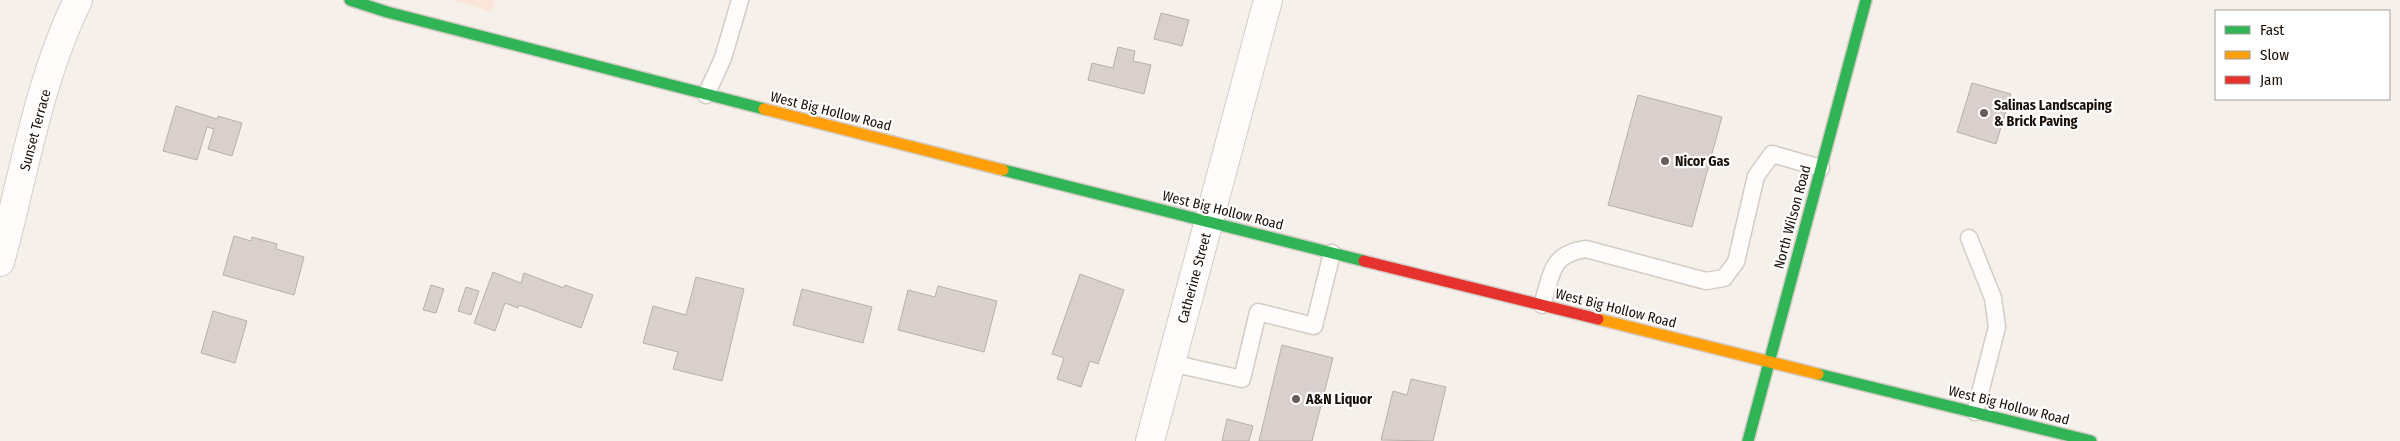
<svg xmlns="http://www.w3.org/2000/svg" width="2400" height="441" viewBox="0 0 2400 441" font-family="'Fira Sans Condensed',sans-serif">
<rect width="100%" height="100%" fill="#f6f0eb"/>
<!-- built -->
<polygon fill="#f9e6d8" points="453,0 495,0 492,12"/>
<!-- building -->
<g fill="#d9cfcc" stroke="#b8afac">
<polygon points="1161,13 1189,20 1182,46 1154,39"/>
<polygon points="1118,47 1135,51 1133,61 1151,65 1144,94 1088,80 1092,63 1113,68"/>
<polygon points="1972,83 2011,94 1996,144 1957,132"/>
<polygon points="1638,95 1722,117 1692,227 1608,205"/>
<polygon points="176,106 217,119 218,116 242,123 232,156 208,149 214,129 207,127 197,160 163,151"/>
<polygon points="234,236 251,241 252,237 277,244 276,249 304,257 294,295 223,275"/>
<polygon points="493,272 521,283 524,273 564,288 565,285 593,295 581,328 519,305 518,308 505,303 495,331 474,323"/>
<polygon points="1080,274 1124,290 1098,364 1090,361 1081,387 1057,379 1064,358 1052,354"/>
<polygon points="696,277 744,289 722,381 673,369 678,352 643,343 653,306 686,315"/>
<polygon points="431,285 444,289 436,313 423,310"/>
<polygon points="938,286 997,301 984,352 898,330 908,290 935,297"/>
<polygon points="466,287 479,291 471,315 458,311"/>
<polygon points="802,289 872,307 863,343 793,325"/>
<polygon points="213,311 247,321 235,363 201,353"/>
<polygon points="1282,345 1333,358 1312,441 1259,441"/>
<polygon points="1411,379 1446,387 1433,441 1381,440 1393,391 1407,395"/>
<polygon points="1227,419 1253,426 1249,441 1222,441"/>
</g>
<g fill="none" stroke-linecap="round" stroke-linejoin="round">
<!-- lane casing -->
<g stroke="#d4ccc5" stroke-width="19">
<g id="lane">
<polyline points="706,95 723,58 740,0"/>
<polyline points="1969,238 1993,298 1997,327 1975,412"/>
<path d="M1542,305C1552,274 1550,254 1586,249L1706,281L1724,278L1736,262L1756,176L1772,154L1821,168"/>
<polyline points="1171,363 1242,379 1258,312 1314,326 1332,253"/>
</g>
</g>
<!-- street casing -->
<g stroke="#d4ccc5" stroke-width="30">
<g id="street">
<path d="M0,262C24,175 38,82 78,0"/>
<polyline points="1150,441 1268,0"/>
</g>
</g>
<!-- fast casing -->
<g stroke="#d4ccc5" stroke-width="14">
<g id="fast">
<polyline points="350,0 387,12 764,109"/>
<polyline points="1003,170 1364,261"/>
<polyline points="1818,374 2091,441"/>
<polyline points="1748,441 1866,0"/>
</g>
</g>
<!-- slow casing -->
<g stroke="#d4ccc5" stroke-width="14">
<g id="slow">
<polyline points="764,109 1003,170"/>
<polyline points="1598,319 1818,374"/>
</g>
</g>
<!-- jam casing -->
<g stroke="#d4ccc5" stroke-width="14">
<polyline id="jam" points="1364,261 1598,319"/>
</g>
<!-- lane -->
<use href="#lane" stroke="#fefdfc" stroke-width="16"/>
<!-- street -->
<use href="#street" stroke="#fefdfc" stroke-width="28"/>
<!-- fast -->
<use href="#fast" stroke="#30b455" stroke-width="11"/>
<!-- slow -->
<use href="#slow" stroke="#ff9f0a" stroke-width="11"/>
<!-- jam -->
<use href="#jam" stroke="#e5322d" stroke-width="11"/>
</g>
<!-- markers -->
<g fill="#675e57" stroke="#fff" stroke-width="2">
<circle cx="1984" cy="113" r="5"/>
<circle cx="1665" cy="161" r="5"/>
<circle cx="1296" cy="399" r="5"/>
</g>
<g text-anchor="middle" stroke-width="4.5" stroke-linejoin="round" paint-order="stroke">
<!-- poi labels -->
<g font-size="14" font-weight="bold" fill="#1a1008" stroke="#fff" text-anchor="start">
<text x="1994" y="110">Salinas Landscaping<tspan x="1994" dy="16">&amp; Brick Paving</tspan></text>
<text x="1675" y="166">Nicor Gas</text>
<text x="1306" y="404">A&amp;N Liquor</text>
</g>
<!-- street labels -->
<g font-size="14" fill="#1a1008" stroke="#fff">
<text transform="translate(831 111) rotate(14)" y="5">West Big Hollow Road</text>
<text transform="translate(35 130) rotate(-75)" y="5">Sunset Terrace</text>
<text transform="translate(1223 210) rotate(14)" y="5">West Big Hollow Road</text>
<text transform="translate(1792 217) rotate(-75)" y="5">North Wilson Road</text>
<text transform="translate(1194 278) rotate(-75)" y="5">Catherine Street</text>
<text transform="translate(1616 308) rotate(14)" y="5">West Big Hollow Road</text>
<text transform="translate(2009 405) rotate(14)" y="5">West Big Hollow Road</text>
</g>
</g>
<!-- legend -->
<rect x="2215" y="10" width="175" height="90" fill="#ffffff" stroke="#a39f9c"/>
<rect x="2225" y="26" width="25" height="8" fill="#30b455" stroke="#a39f9c"/>
<text x="2260" y="35" font-size="15" fill="#1a1008">Fast</text>
<rect x="2225" y="51" width="25" height="8" fill="#ff9f0a" stroke="#a39f9c"/>
<text x="2260" y="60" font-size="15" fill="#1a1008">Slow</text>
<rect x="2225" y="76" width="25" height="8" fill="#e5322d" stroke="#a39f9c"/>
<text x="2260" y="85" font-size="15" fill="#1a1008">Jam</text>
</svg>
